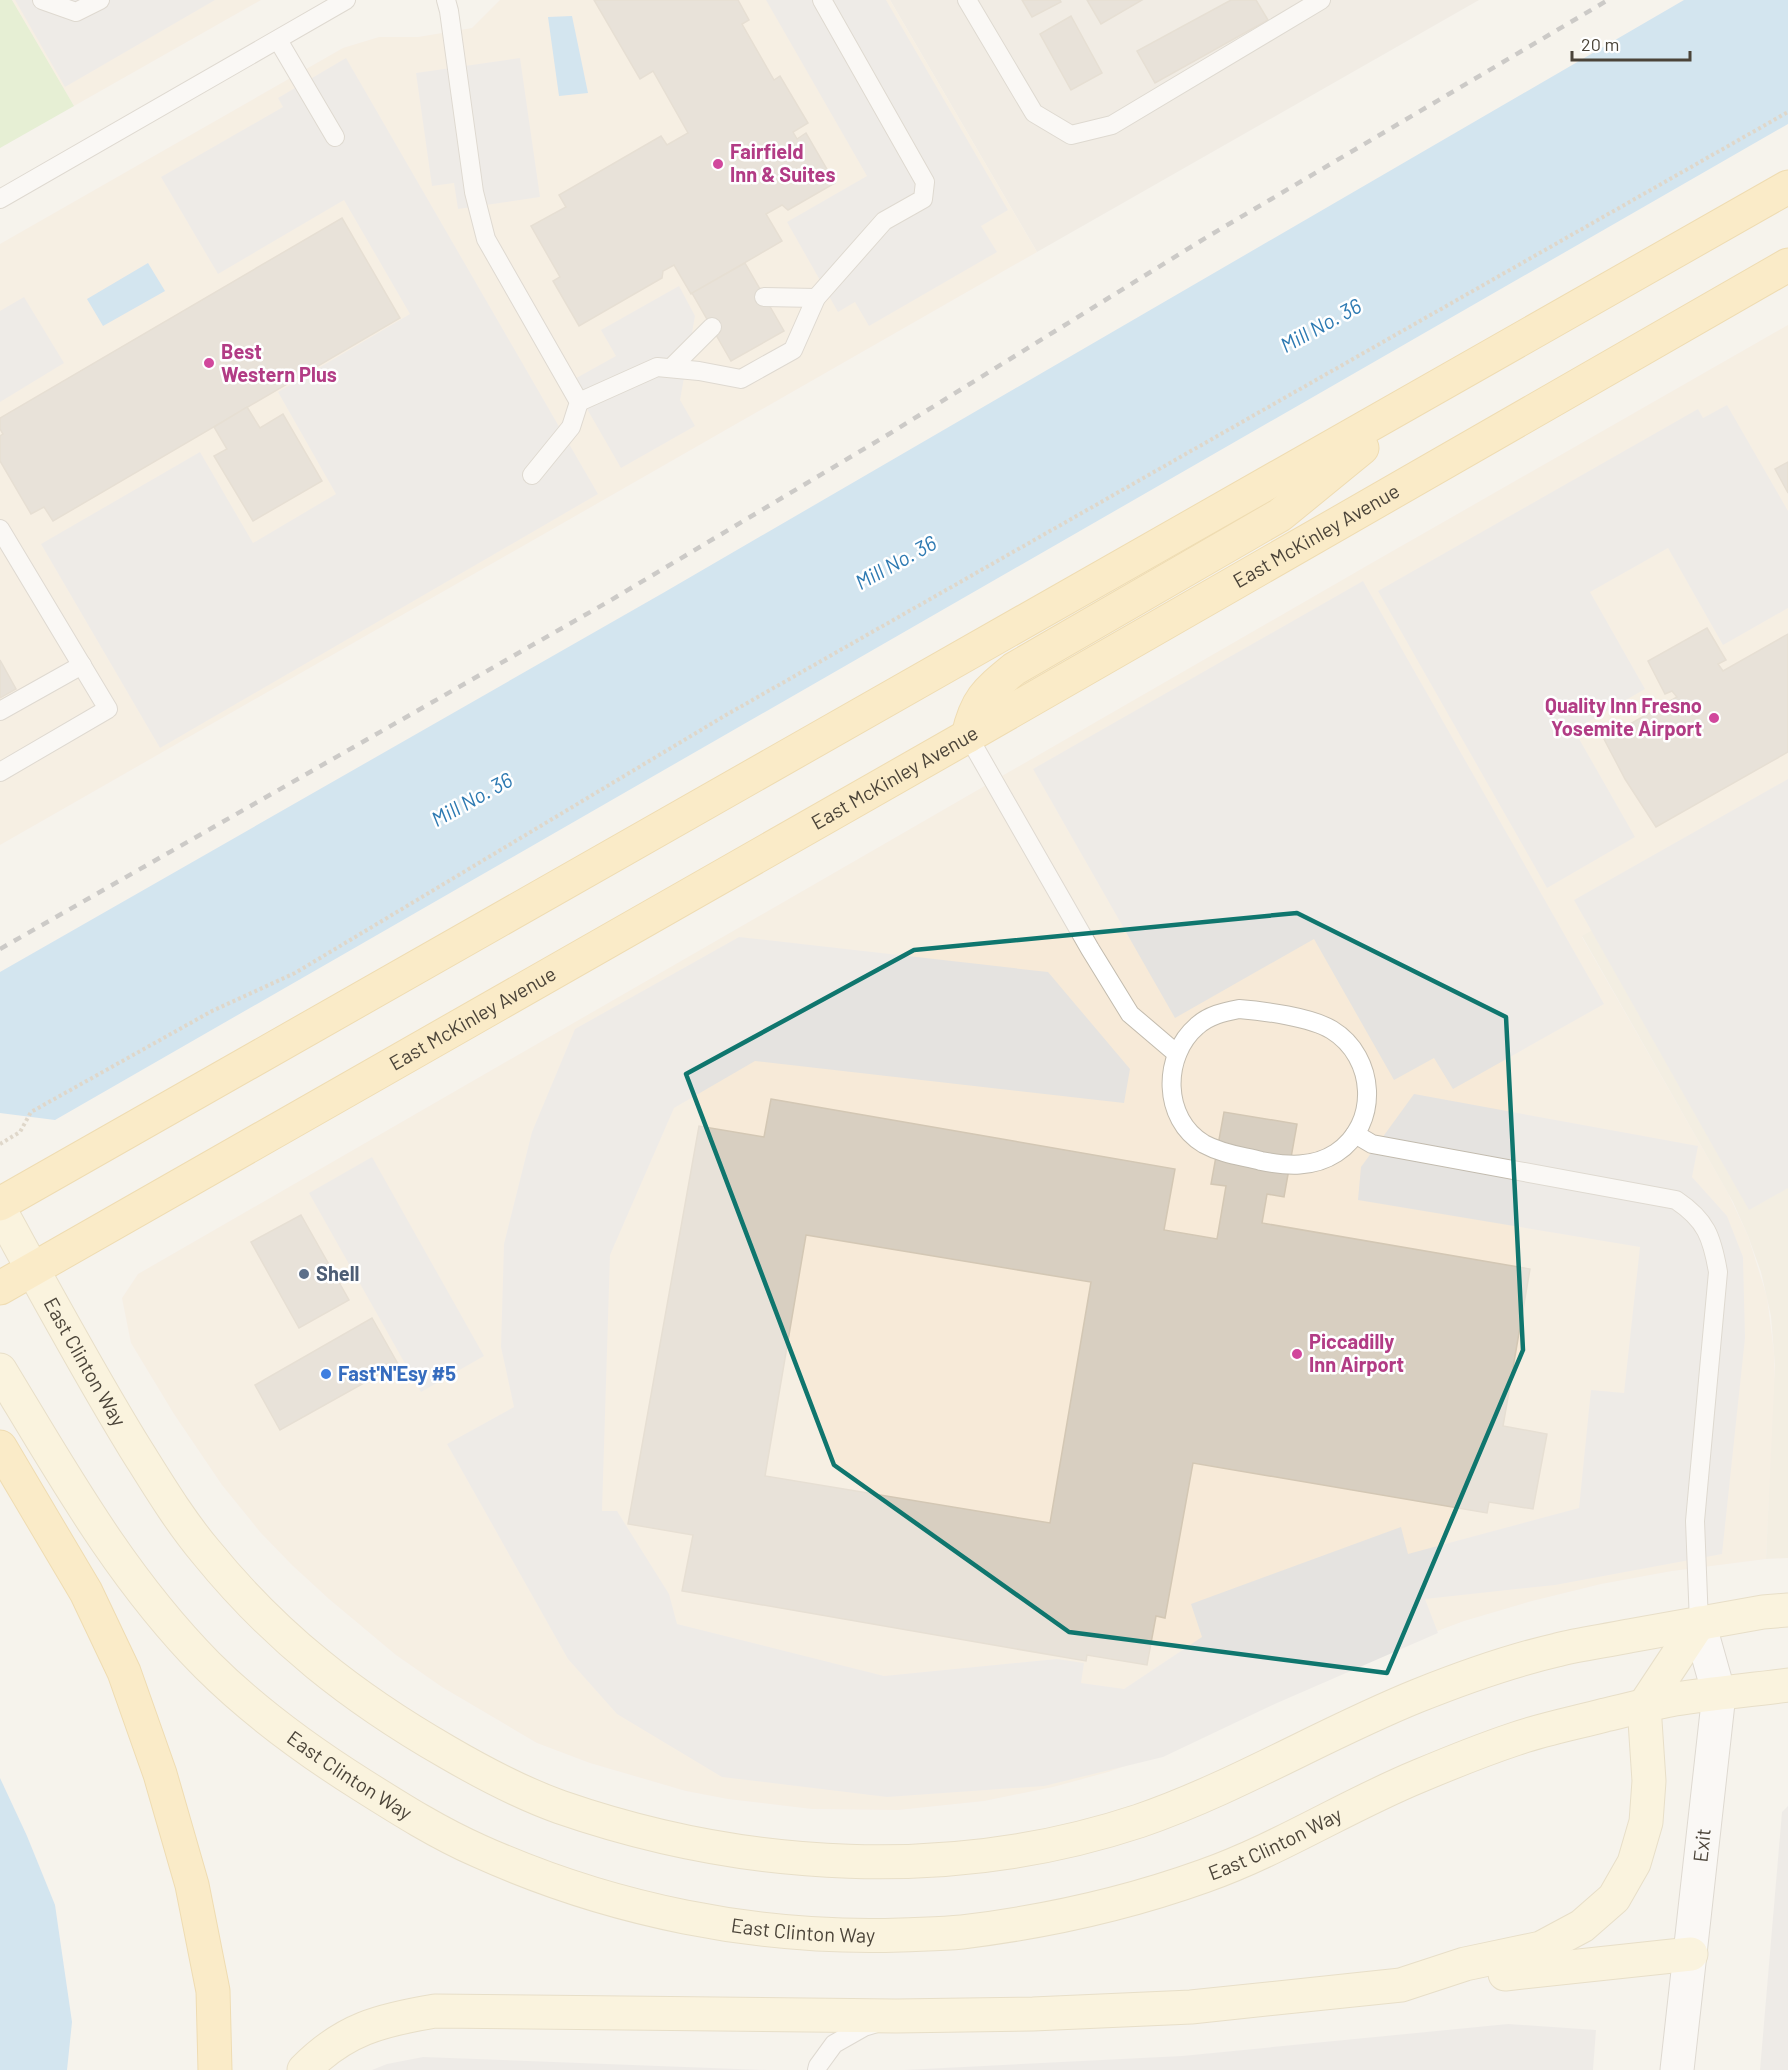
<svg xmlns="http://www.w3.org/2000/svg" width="1788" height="2070" viewBox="0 0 1788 2070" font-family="Barlow,sans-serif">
<rect width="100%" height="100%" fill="#f6f3ec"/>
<!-- residential -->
<polygon fill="#eae5da" points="890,0 1479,0 1037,252"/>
<!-- commercial -->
<g fill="#f7ead8">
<polygon points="12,0 261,0 74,106"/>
<polygon points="500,0 890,0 1037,252 0,845 0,244 343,48 379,37 418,37 472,28"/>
<polygon points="1788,325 1788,819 1582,937 1728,1193 1748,1236 1767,1297 1774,1353 1775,1385 1766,1559 1672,1571 1601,1584 1532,1601 1464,1621 1352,1663 1162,1753 1108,1772 1053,1787 984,1801 898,1810 812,1809 728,1799 686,1791 590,1763 537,1743 442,1687 396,1655 329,1599 292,1565 261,1533 222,1485 174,1414 131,1343 122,1298 138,1274 1370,564"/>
</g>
<!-- education -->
<polygon fill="#efe8d6" points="1788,819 1788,1558 1766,1559 1775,1366 1771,1316 1761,1272 1748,1236 1733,1202 1582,936"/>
<!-- green -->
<polygon fill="#d2eab5" points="0,0 12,0 74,106 0,148"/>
<!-- parking -->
<g fill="#e5e3e0">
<polygon points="15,0 215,0 65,87"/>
<polygon points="766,0 886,0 1008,210 981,226 997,252 869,326 855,302 838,312 787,222 867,176"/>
<polygon points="346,58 598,494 160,748 41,544 200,452 253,543 336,494 278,392 410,314 344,200 218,274 161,177 283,107 278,98"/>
<polygon points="520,58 540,197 458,209 454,183 432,186 416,73"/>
<polygon points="679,286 695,316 680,400 695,426 621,468 571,381 616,356 601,330"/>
<polygon points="24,297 64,363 0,402 0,311"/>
<polygon points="1727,405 1788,511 1788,608 1723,645 1668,548 1590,592 1645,689 1574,730 1635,837 1547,888 1378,591 1698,409 1703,418"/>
<polygon points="1363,581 1604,1004 1453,1089 1434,1058 1394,1080 1314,939 1175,1018 1033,769"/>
<polygon points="1788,779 1788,1188 1749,1210 1574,900"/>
<polygon points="739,937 1048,972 1130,1069 1124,1103 755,1061 674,1108 610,1255 602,1511 617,1511 669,1594 677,1624 884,1676 1057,1659 1084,1663 1081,1683 1124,1689 1202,1637 1191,1604 1401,1527 1408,1554 1579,1508 1591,1390 1624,1393 1640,1247 1358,1200 1361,1167 1414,1094 1698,1146 1692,1177 1727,1216 1743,1257 1745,1338 1722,1554 1555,1585 1425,1599 1438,1633 1277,1703 1163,1757 1044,1786 887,1797 722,1777 617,1714 568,1659 447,1444 514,1407 501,1347 504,1244 532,1132 575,1029"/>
<polygon points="372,1157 484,1356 421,1392 309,1193"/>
<polygon points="1788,1806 1788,2070 1760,2070 1782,1812"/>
<polygon points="1508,2024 1596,2030 1593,2070 904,2070 1182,2056"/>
<polygon points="423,2057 767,2070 779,2070 372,2070 387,2064"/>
</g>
<!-- water -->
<g fill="#a9d4f2">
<polygon points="1684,0 1788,0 1788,124 55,1120 0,1113 0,972 663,593"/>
<polygon points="572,16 588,93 559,96 548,17"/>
<polygon points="148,263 165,291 103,326 87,299"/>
<polygon points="0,1778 27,1836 55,1905 72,2022 67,2070 0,2070"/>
</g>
<!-- building -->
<g fill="#d8cfc1" stroke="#d3c7b4" stroke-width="1.5" fill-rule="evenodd">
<polygon points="594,0 738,0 749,20 742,24 774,80 780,76 808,123 793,132 797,139 806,133 835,183 788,210 782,205 766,214 782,241 691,294 674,265 663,271 662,278 579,326 553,281 560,277 531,226 566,207 559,195 661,136 667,145 688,133 653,71 640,79"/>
<polygon points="1022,0 1060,0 1061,2 1032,17"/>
<polygon points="1087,0 1142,0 1101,24"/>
<polygon points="1231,0 1256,0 1268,20 1155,83 1137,51"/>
<polygon points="1071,16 1102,73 1071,90 1040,34"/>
<polygon points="342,218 400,318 53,521 44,507 31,514 0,461 0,436 3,434 0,429 0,418"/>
<polygon points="745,263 784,331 731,361 692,293"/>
<polygon points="247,407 260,428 283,414 322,481 253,521 214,456 227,449 214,427"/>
<polygon points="1788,462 1788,493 1775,469"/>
<polygon points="1707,628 1726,660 1718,664 1723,671 1788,634 1788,752 1656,827 1625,779 1604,739 1677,697 1672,691 1665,694 1648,661"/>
<polygon points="0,660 16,689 0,698"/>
<path d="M771,1099L1175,1169L1164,1230L1217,1239L1226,1186L1211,1184L1224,1112L1297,1124L1284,1197L1267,1194L1262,1223L1530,1269L1503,1426L1547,1434L1533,1509L1489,1502L1487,1513L1193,1463L1165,1618L1156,1616L1147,1665L1087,1655L1086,1661L682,1591L693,1535L628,1524L699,1126L764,1137ZM806,1235L1091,1282L1050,1523L765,1476Z"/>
<polygon points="301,1215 349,1300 299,1328 251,1242"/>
<polygon points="372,1318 398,1364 280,1430 255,1385"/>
</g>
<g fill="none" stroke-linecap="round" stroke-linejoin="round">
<!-- lane casing -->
<g stroke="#c2bbae" stroke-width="20">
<g id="lane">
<polyline points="42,0 76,12 100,0"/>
<polyline points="446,0 449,11 474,192 486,239 579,402 571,427 532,475"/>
<polyline points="967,0 1034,113 1071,135 1112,125 1321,0"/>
<polyline points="278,40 335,137"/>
<polyline points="0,199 346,0"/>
<polyline points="764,297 816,298"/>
<polyline points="671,368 712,327"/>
<polyline points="579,402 657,367 699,371 741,379 793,350 816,298 884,221 923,199 925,182 822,0"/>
<polyline points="0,529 108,709 0,772"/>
<polyline points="0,711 82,665"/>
<polyline points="968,736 1090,949 1130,1014 1177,1054"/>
<path d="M1239,1009C1264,1011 1311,1017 1332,1030C1376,1057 1380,1124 1336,1153C1313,1168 1287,1166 1261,1161C1242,1156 1222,1154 1204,1144C1162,1119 1162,1056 1197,1026C1209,1015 1224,1012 1239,1009Z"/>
<path d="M1355,1134L1372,1144L1676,1200C1706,1220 1712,1237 1718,1272L1695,1521L1699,1623"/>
<polyline points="817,2070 818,2066 834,2044 864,2027 877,2023"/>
</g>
</g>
<!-- street casing -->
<g stroke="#c2bbae" stroke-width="35">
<g id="street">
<path id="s1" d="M1677,2070L1719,1694L1699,1623"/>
</g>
</g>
<!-- secondary casing -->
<g stroke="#d6c79b" stroke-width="35">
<g id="secondary">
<path id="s2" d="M0,1210C44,1290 87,1370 135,1448C157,1483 179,1520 206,1552C275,1637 353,1698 447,1752C483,1773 521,1793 560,1807C745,1871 952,1883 1139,1821C1235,1788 1323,1734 1417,1696C1462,1678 1509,1661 1557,1650C1580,1644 1605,1641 1629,1636C1674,1628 1719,1620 1763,1612L1788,1610"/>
<path id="s3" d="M0,1370C63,1474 121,1578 207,1665C253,1711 308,1751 362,1785C400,1809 438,1833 479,1851C610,1910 757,1940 901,1935C921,1934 942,1934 962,1932C1044,1922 1126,1904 1204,1876C1278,1850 1346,1806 1419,1776C1450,1763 1482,1750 1515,1739C1544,1729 1575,1723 1605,1715C1628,1710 1652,1703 1675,1699C1713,1693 1751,1690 1788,1685"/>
<polyline points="1505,1974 1691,1954"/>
<path d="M304,2070C344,2029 381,2020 435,2011L896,2016L1033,2014L1191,2007L1401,1985L1465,1964L1541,1948L1582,1926L1614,1898L1634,1863L1646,1822L1649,1781L1644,1706L1699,1623"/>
</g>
</g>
<!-- primary casing -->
<g stroke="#e6c16a" stroke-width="35">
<g id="primary">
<path d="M968,736C976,700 986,692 1014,669L1280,515L1362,448"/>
<polyline points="0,1204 1788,187"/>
<path id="s4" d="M0,1288L968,736L1788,265"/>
<polyline points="0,1447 86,1592 124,1672 160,1774 192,1885 213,1991 215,2070"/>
</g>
</g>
<!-- path -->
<polyline stroke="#c4b79f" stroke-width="4" stroke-dasharray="3 3" stroke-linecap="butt" points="0,1144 20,1132 31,1112 212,1011 295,973 726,715 1788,112"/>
<!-- lane -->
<use href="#lane" stroke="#fff" stroke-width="18"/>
<!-- street -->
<use href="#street" stroke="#fff" stroke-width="33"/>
<!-- secondary -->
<use href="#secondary" stroke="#fff3cd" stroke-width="33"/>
<!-- primary -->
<use href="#primary" stroke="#ffe39c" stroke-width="33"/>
<!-- rail -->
<polyline stroke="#9a9a9a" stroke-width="4.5" stroke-dasharray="8 8" stroke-linecap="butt" points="0,949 606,603 889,434 1207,237 1608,0"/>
</g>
<!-- marked area -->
<path d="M0 0H1788V2070H0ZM1297,913L1506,1017L1523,1350L1387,1673L1069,1632L834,1465L686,1074L914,950Z" fill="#f6f3ec" fill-opacity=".55" fill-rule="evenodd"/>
<path fill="none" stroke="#0f766e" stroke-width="4.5" stroke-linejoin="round" d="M1297,913L1506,1017L1523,1350L1387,1673L1069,1632L834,1465L686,1074L914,950Z"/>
<!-- markers -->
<g fill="#d1479c" stroke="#fff" stroke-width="2">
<circle cx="718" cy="164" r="6"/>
<circle cx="209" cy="363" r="6"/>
<circle cx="1714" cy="718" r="6"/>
<circle cx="1297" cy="1354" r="6"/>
</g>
<circle fill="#5c6f8a" stroke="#fff" stroke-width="2" cx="304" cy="1274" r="6"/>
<circle fill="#3f7fe0" stroke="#fff" stroke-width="2" cx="326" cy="1374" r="6"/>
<g text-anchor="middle" stroke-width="5" stroke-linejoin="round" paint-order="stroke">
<!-- hotel labels -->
<g font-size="20" font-weight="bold" fill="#b23c85" stroke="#fff" text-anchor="start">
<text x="730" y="159">Fairfield<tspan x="730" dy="23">Inn &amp; Suites</tspan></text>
<text x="221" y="359">Best<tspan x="221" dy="23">Western Plus</tspan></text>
<text x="1702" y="713" text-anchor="end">Quality Inn Fresno<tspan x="1702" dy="23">Yosemite Airport</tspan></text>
<text x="1309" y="1349">Piccadilly<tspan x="1309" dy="23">Inn Airport</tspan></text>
</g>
<!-- street labels -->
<g font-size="20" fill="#4b4439" stroke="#fff">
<text dy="7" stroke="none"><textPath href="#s4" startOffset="1516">East McKinley Avenue</textPath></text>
<text dy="7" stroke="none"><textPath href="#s4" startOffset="1030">East McKinley Avenue</textPath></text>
<text dy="7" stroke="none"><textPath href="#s4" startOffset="544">East McKinley Avenue</textPath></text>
<text dy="7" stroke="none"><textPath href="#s2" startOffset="174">East Clinton Way</textPath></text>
<text dy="7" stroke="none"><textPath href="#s3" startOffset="542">East Clinton Way</textPath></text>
<text dy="7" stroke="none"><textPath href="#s3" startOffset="1514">East Clinton Way</textPath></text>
<text dy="7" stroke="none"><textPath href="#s1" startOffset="226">Exit</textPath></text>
<text dy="7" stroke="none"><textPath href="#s3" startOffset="1028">East Clinton Way</textPath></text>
</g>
<!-- service labels -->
<g font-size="20" font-weight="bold" fill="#4e5e75" stroke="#fff" text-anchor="start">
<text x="316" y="1281">Shell</text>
</g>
<!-- shop labels -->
<g font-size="20" font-weight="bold" fill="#366cbe" stroke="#fff" text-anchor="start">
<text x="338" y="1381">Fast'N'Esy #5</text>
</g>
<!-- water labels -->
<g font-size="21" font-style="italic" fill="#2e7ab2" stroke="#fff">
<text transform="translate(1321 326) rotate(-29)" y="7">Mill No. 36</text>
<text transform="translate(896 563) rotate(-29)" y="7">Mill No. 36</text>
<text transform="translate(472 800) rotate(-29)" y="7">Mill No. 36</text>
</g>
</g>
<!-- scale -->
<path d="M1572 51v9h118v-9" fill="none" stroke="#4b4439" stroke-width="3"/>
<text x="1581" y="51" font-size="18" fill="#4b4439" stroke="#ffffff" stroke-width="4.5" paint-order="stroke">20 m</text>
</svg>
